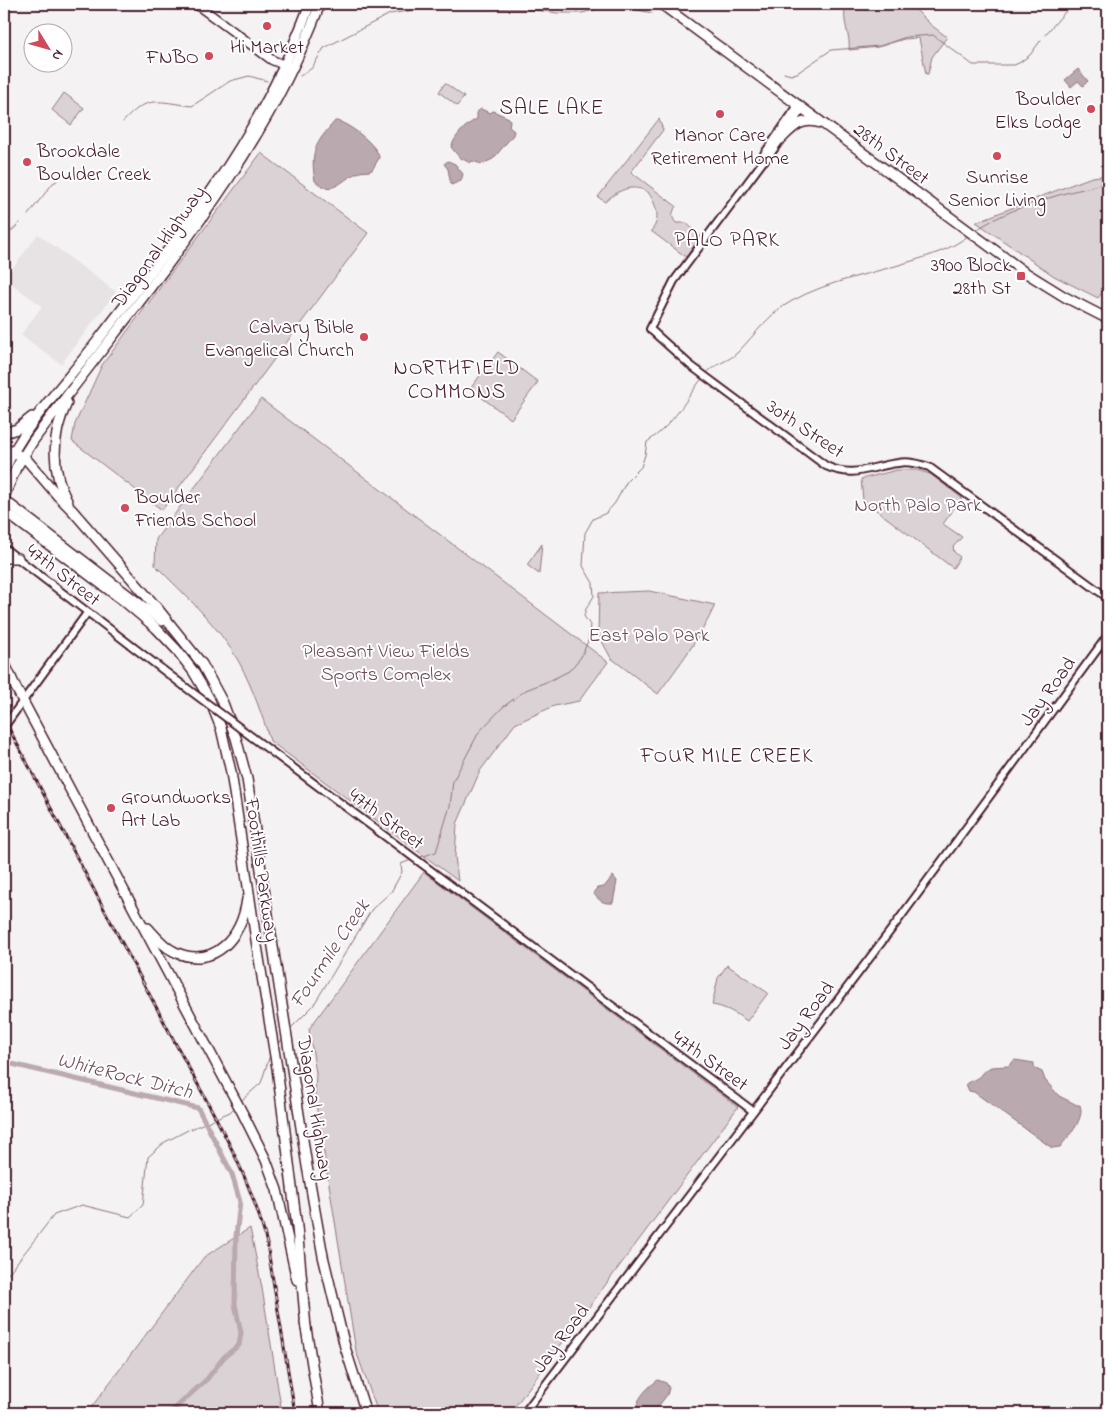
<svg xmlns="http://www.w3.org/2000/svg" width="1112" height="1417" viewBox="0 0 1112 1417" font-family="'Indie Flower',sans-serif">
<rect width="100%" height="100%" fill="#f4f2f2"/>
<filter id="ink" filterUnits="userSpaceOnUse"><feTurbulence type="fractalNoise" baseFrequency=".02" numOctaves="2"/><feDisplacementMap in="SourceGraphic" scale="10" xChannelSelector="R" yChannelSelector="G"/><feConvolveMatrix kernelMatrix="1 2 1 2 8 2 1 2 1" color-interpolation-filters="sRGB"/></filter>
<g filter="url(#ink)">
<!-- built -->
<polygon fill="#e7e2e3" points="38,234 116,292 61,364 21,335 42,306 5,279"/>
<!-- green -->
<g fill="#dbd2d5" stroke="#927880">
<path d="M846,4H904L905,7L916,10L931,25L947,37L932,57L928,74H926L919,38L904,39L878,47L849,50C851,33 841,24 846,4Z"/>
<polygon points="445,83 464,97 457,106 439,92"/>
<polygon points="64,93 84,108 71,125 52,110"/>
<path d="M659,119L663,130L631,172L676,206C672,213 671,217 676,223H686L701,236L686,257L651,231C662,219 656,204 648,192C632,183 618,190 605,202L598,197Z"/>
<polygon points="261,153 368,233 162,510 72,441 75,424 102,365"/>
<polygon points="1108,175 1108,285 1098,298 1054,276 976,222 1073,184 1092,177"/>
<polygon points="498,352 538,382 511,419 470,389"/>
<path d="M261,399L608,662L579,701L554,706L515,724L480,771L457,824L455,856L458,881L270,741C262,714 252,687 239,662C218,625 185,595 155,565L156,539Z"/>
<polygon points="897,470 917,470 930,474 962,498 943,524 962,537 953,547 954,552 960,557 953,568 863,500 861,479"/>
<polygon points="542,544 539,574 527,565"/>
<path d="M649,591L715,605C701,637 679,665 658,694L611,658L598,634L599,593Z"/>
<polygon points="424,872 738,1107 510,1413 378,1413 356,1351 315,1098 316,1073 309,1029"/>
<path d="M727,965L768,993L747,1021C735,1013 726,1007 712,1005L718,978Z"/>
<polygon points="250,1228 262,1288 282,1413 87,1413 204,1257"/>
</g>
<!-- water -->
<g fill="#baa9ae" stroke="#8d727a">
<polygon points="1078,69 1088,81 1083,86 1078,81 1071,87 1065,80"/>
<path d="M481,109L490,113L493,111L509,118L510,121L509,127L514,131L513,135L493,159L482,164L472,161L470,163L459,157L451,147C455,136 466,124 477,119V112Z"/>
<path d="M335,121C345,120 380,147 379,158L372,170C368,172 364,171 360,172C342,177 335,198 315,181C310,151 315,144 335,121Z"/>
<polygon points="448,161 455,164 463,174 461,181 451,185 448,169 444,164"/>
<path d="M613,876L617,881L613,903C602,904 599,900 593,893L597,888L604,887Z"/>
<path d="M1015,1060L1034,1063V1068L1042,1072L1045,1080L1059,1096L1077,1105H1080C1085,1120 1069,1135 1060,1147L1052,1148L974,1092L969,1091L966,1084L979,1077L983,1072L991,1067L1008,1066Z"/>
<path d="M658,1380L666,1383L669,1388L667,1395L653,1413H637C634,1400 648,1387 658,1380Z"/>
</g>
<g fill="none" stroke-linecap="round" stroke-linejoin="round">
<!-- stream -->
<g stroke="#8d727a" stroke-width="1">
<polyline points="1045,35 1064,13 1074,4"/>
<polyline points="784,73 791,75 797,73 831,50 880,46 906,37 933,35 973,65 1014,65 1019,63 1030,55 1041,40"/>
<polyline points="300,76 312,68 324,48 390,14 425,8 460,7 471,5 488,8 526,9 558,13 582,13 615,5 652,13"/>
<path d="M123,122C148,94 158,102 192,106L230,81L249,76L267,81"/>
<polyline points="28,215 53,183 57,181"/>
<path d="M975,231C999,214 1031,203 1059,195C1075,190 1093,188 1108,181"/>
<polyline points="4,238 20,223"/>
<path d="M706,374C713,364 728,362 737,353C756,334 768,314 792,301C830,280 872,274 912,261C932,255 951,249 968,236"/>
<path d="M418,858L436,852L450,806L453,781L479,732L503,707L526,690L551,680L569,671L581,657L588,641L590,625L584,616L586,609L594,596L593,583L583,566L585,533L593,519L606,513L615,503L627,481L641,467L645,455L647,442C676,422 683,403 703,377"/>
<polyline points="291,1028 313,1006 372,909 391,892 402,872 401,864 411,860"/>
<polyline points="277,1046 284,1037"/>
<polyline points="241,1101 261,1083 270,1055"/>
<polyline points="191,1129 230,1112 235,1107"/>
<polyline points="4,1279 54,1215 82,1205 130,1217 143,1205 148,1157 165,1142 188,1130"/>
</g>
<!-- canal -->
<polyline stroke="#baa9ae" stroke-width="5" points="4,1067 12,1064 198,1108 232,1174 240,1202 236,1236 235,1304 241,1333 239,1345 224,1357 207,1379 170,1413"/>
<!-- tertiary casing -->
<g stroke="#4a1f2b" stroke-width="10">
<g id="tertiary">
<path d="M803,108L769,156L762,163L674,281L650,329L690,365L826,466C854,479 871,466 898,463C909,461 919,464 929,467L1108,598"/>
<polyline points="762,162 764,154 799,104"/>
<polyline points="4,548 184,686"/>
<polyline points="4,727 87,613"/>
<polyline points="252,737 753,1111"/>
<polyline points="524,1413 897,922 1108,635"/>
</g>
</g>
<!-- secondary casing -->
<g stroke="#4a1f2b" stroke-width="11">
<polyline id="secondary" points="196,4 272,60 289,67"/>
</g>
<!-- trunk casing -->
<g stroke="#4a1f2b" stroke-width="12">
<g id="trunk">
<polyline points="661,4 1023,271 1065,297 1108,319"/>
<path d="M781,139C794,126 802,117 821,123"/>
<path d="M67,403C51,435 51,471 68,503"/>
<polyline points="4,433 17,429 32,417"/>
<polyline points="4,447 27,460 58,496 72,510 158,609 202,664 223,703 236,738 247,779 307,1166 323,1256 345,1347 366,1413"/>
<path d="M4,471C26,421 67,382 99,339C152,270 209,202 252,127C275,88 294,46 310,4"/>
<path d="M4,497L16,468L33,441C135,301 259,169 320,4"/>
<polyline points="4,500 162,621"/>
<polyline points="4,511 125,602 156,628 176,649 193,671 209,698 221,728 231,772 256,940 277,1068 297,1227 306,1328"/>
<polyline points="4,558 18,558"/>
<polyline points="4,662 16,688 243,1114 266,1160 277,1190 297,1280"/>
<path d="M148,928C156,937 164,947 175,952C215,970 242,936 247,899"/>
<polyline points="305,1322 320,1413"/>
</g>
</g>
<!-- tertiary -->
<use href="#tertiary" stroke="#fff" stroke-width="6"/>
<!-- secondary -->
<use href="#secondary" stroke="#fff" stroke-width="8"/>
<!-- trunk -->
<use href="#trunk" stroke="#fff" stroke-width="9"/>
<!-- rail casing -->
<g stroke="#4a1f2b" stroke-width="3">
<path id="rail" d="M4,719C59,824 115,930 171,1035C206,1101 250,1171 267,1244L295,1413"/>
</g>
<!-- rail -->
<use href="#rail" stroke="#fff" stroke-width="1" stroke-dasharray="4" stroke-linecap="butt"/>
<!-- tertiary-bridge casing -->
<g stroke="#4a1f2b" stroke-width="10" stroke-linecap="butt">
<polyline id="tertiary-bridge" points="184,686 252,737"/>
</g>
<!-- tertiary-bridge -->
<use href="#tertiary-bridge" stroke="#fff" stroke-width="6"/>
</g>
</g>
<!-- markers -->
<g fill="#d1495b" stroke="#fff" stroke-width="2">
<circle cx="267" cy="26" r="5"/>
<circle cx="209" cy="56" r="5"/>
<circle cx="1091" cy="109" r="5"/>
<circle cx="720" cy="114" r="5"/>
<circle cx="997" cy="156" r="5"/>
<circle cx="27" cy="162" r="5"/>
<rect x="1016" y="271" width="10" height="10" rx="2.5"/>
<circle cx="364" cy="337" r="5"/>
<circle cx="125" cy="508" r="5"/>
<circle cx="111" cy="808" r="5"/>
</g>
<g text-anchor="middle" stroke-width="4" stroke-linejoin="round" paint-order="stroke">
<!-- poi labels -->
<g font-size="20" fill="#4a1f2b" stroke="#fff" text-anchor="end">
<text x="267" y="53" text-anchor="middle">Hi Market</text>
<text x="199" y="63">FNBO</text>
<text x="1081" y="105">Boulder<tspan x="1081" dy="23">Elks Lodge</tspan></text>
<text x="720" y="141" text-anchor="middle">Manor Care<tspan x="720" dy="23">Retirement Home</tspan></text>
<text x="37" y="157" text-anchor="start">Brookdale<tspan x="37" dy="23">Boulder Creek</tspan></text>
<text x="997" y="183" text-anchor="middle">Sunrise<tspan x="997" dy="23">Senior Living</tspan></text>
<text x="1011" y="271">3900 Block<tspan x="1011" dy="23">28th St</tspan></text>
<text x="354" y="333">Calvary Bible<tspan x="354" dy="23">Evangelical Church</tspan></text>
<text x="135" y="503" text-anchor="start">Boulder<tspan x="135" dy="23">Friends School</tspan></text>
<text x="121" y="803" text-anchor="start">Groundworks<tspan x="121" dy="23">Art Lab</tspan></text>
</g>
<!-- street labels -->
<g font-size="20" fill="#4a1f2b" stroke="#fff">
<text transform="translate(892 153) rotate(37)" y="7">28th Street</text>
<text transform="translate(158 246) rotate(-54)" y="7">Diagonal Highway</text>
<text transform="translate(806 428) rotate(34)" y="7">30th Street</text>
<text transform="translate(64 574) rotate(38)" y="7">47th Street</text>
<text transform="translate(1047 691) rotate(-54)" y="7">Jay Road</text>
<text transform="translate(387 818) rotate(37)" y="7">47th Street</text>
<text transform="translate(263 870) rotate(82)" y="7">Foothills Parkway</text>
<text transform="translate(805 1015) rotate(-53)" y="7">Jay Road</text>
<text transform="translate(711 1060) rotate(36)" y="7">47th Street</text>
<text transform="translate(316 1108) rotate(81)" y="7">Diagonal Highway</text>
<text transform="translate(560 1338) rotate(-53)" y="7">Jay Road</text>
</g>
<!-- park labels -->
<g font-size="20" fill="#6e4c56" stroke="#fff">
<text x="918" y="511">North Palo Park</text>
<text x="649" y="641">East Palo Park</text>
<text x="386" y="657">Pleasant View Fields<tspan x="386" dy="23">Sports Complex</tspan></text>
</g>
<!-- neighbourhood labels -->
<g font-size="21" letter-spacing="1" fill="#4a1f2b" stroke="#fff">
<text x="552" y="114">SALE LAKE</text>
<text x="727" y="246">PALO PARK</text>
<text x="457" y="374">NORTHFIELD<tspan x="457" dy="24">COMMONS</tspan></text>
<text x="727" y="762">FOUR MILE CREEK</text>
</g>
<!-- water labels -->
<g font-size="21" font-style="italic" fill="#714f59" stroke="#fff">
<text transform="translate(329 953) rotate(-56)" y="7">Fourmile Creek</text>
<text transform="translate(125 1075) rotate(14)" y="7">WhiteRock Ditch</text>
</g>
</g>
<!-- margin -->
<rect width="1112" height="1417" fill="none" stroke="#fff" stroke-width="20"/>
<rect x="10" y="10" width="1092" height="1397" fill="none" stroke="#4a1f2b" stroke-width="2" filter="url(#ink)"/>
<!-- north arrow -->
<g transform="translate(48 48) rotate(127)"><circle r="24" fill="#ffffff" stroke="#b7a5aa"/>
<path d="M0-4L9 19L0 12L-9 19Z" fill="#d1495b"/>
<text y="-8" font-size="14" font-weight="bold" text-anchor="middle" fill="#4a1f2b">N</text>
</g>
</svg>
